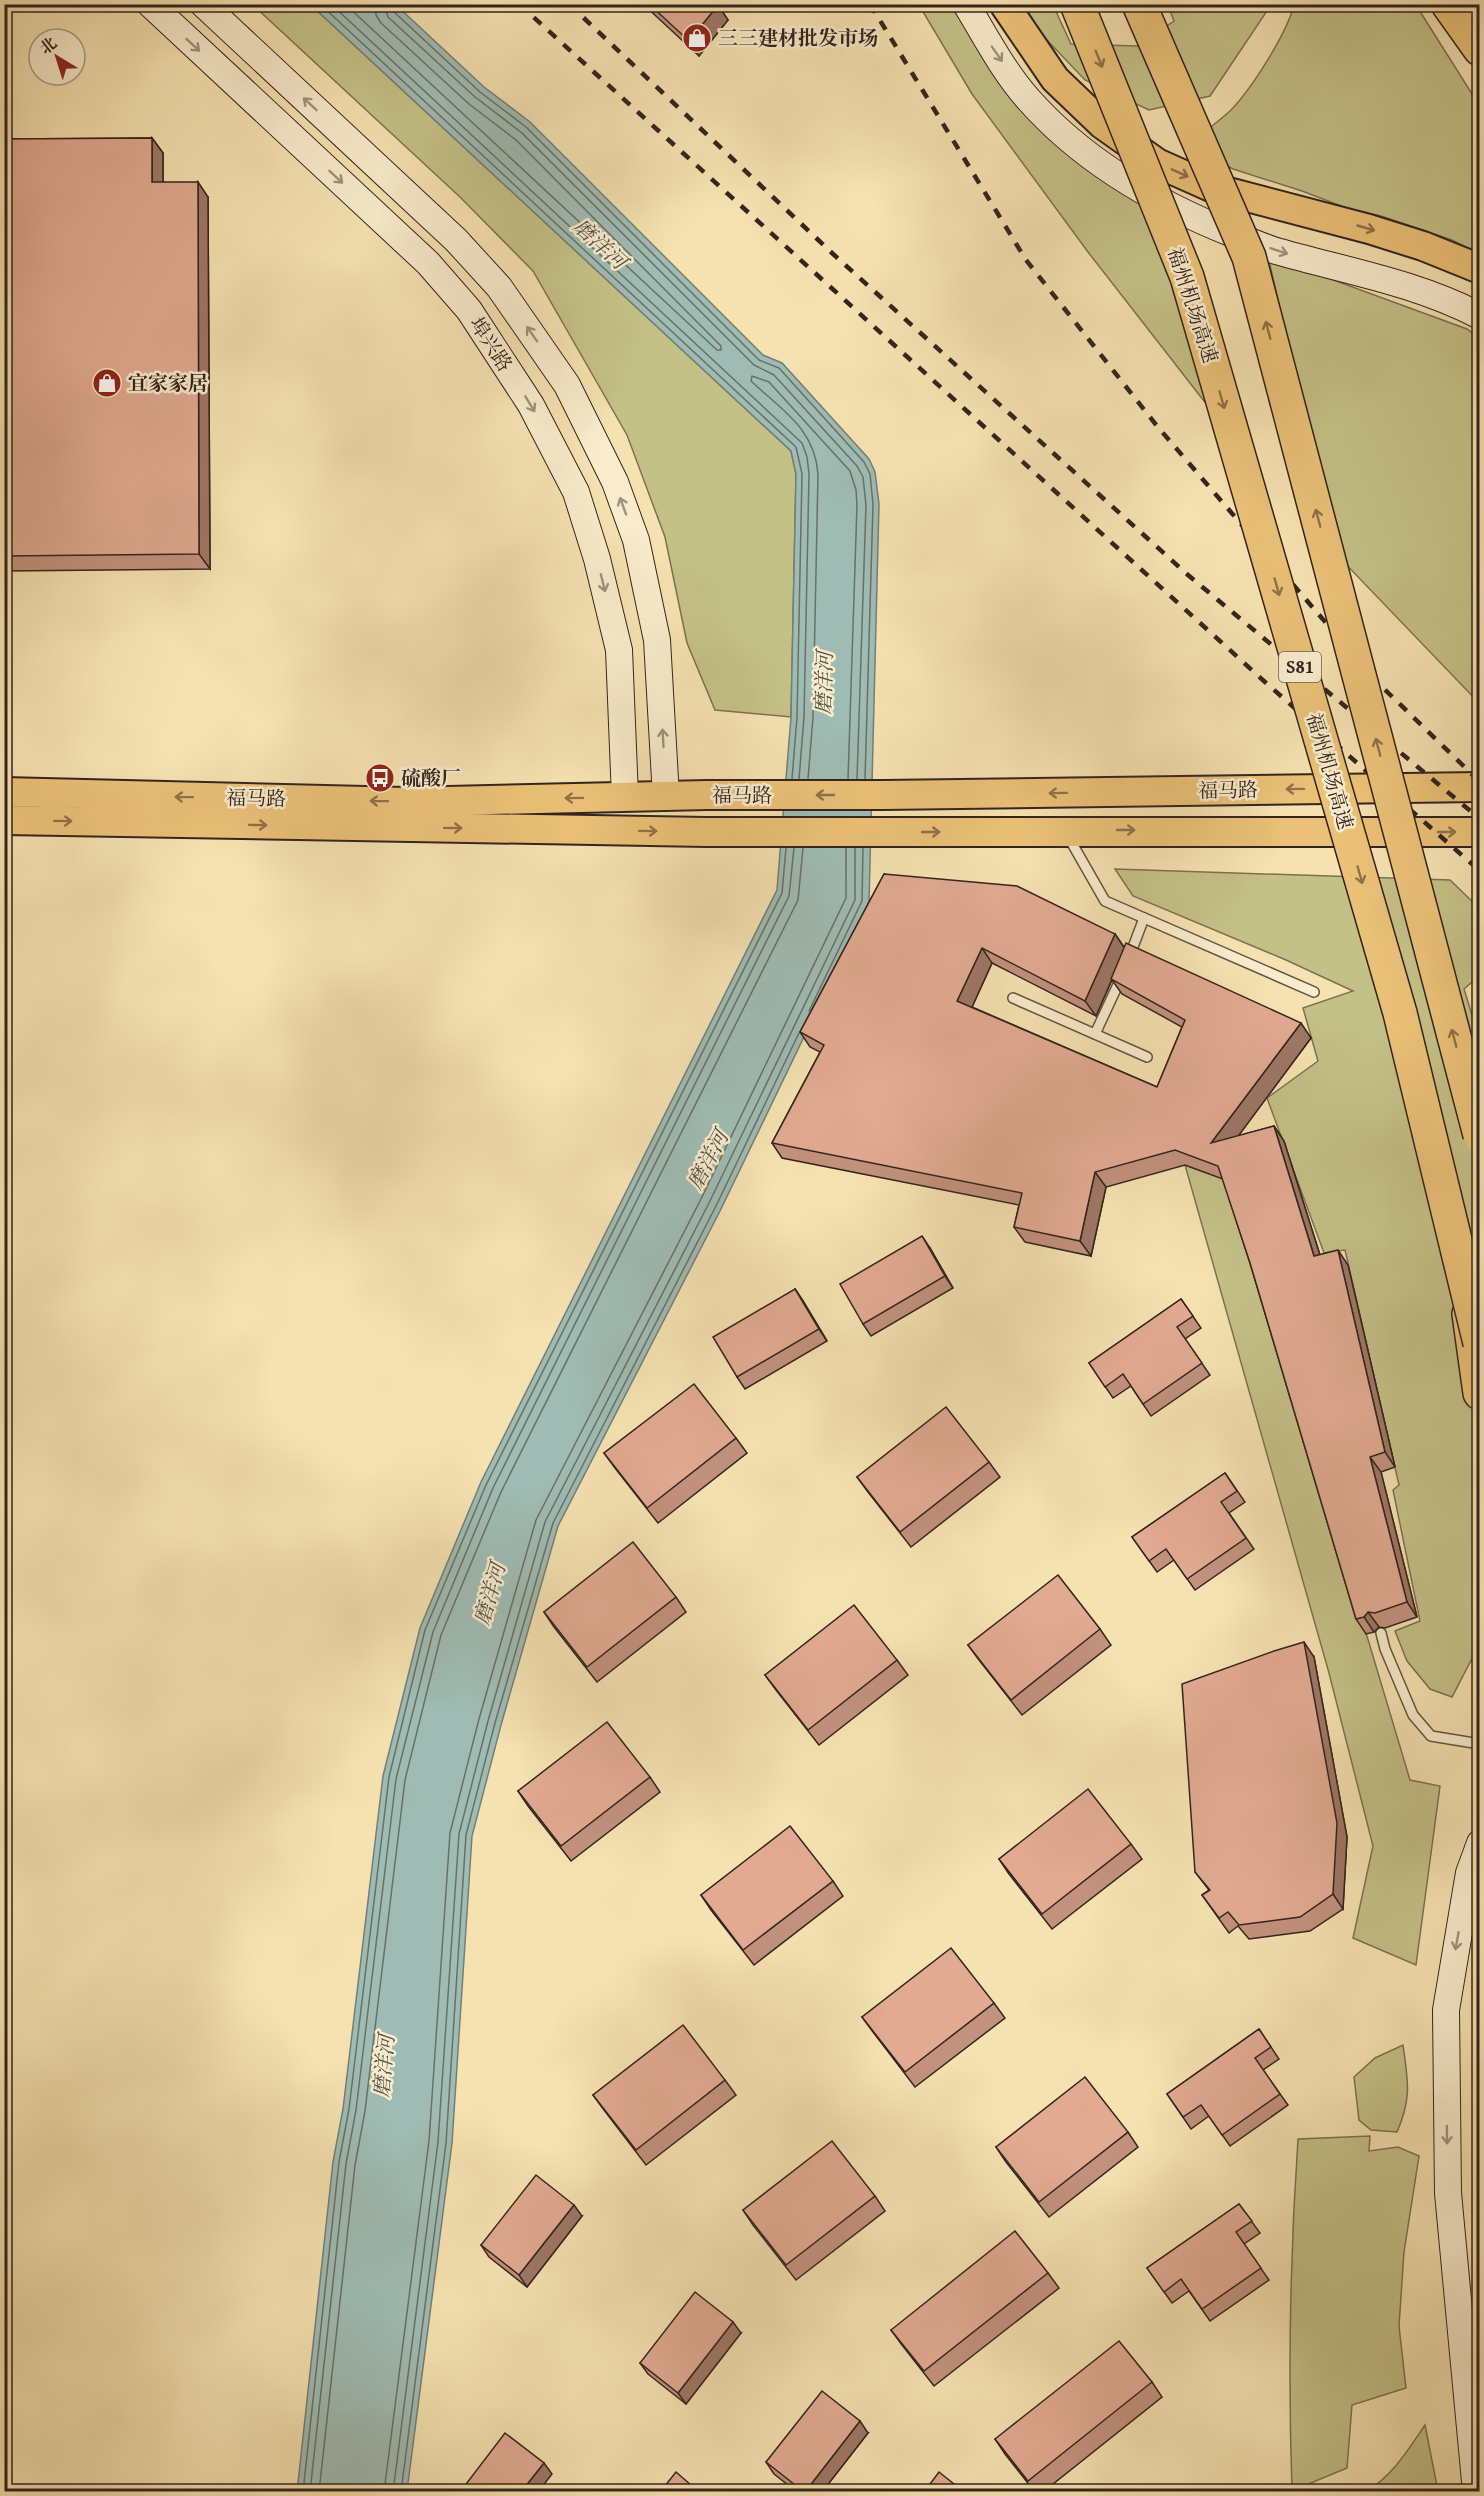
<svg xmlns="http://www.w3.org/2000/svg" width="1484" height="2496" viewBox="0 0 1484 2496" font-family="'Gentium Book Plus','Noto Serif SC',serif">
<rect width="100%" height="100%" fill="#f6e2b1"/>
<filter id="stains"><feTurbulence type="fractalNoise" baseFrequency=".00333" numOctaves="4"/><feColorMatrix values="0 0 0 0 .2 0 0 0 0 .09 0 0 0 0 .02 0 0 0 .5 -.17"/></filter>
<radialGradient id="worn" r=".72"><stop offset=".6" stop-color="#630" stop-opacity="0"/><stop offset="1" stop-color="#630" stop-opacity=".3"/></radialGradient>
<!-- green -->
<g fill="#c4c187" stroke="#7b7252" stroke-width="1.5">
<polygon points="253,5 311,5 791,451 796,474 791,717 715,710 687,643 665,537 627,435 533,271 460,197"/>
<polygon points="919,5 949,5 1016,86 1146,199 1211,410 1088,252 972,94"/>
<polygon points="1018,5 1053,5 1071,44 1137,46 1174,21 1168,5 1271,5 1210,96 1149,110 1085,80 1045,38"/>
<path d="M1294,5H1416L1479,105V254L1452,240L1381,216L1349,209L1302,191L1233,169L1187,146C1201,134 1217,123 1230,111C1251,90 1287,33 1294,5Z"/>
<polygon points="1268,256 1467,329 1479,338 1479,703 1336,554"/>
<polygon points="1115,869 1450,880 1479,908 1479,976 1464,989 1480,1041 1480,1643 1452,1697 1430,1689 1407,1661 1395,1631 1420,1621 1393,1490 1399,1485 1345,1250 1324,1253 1267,1098 1318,1061 1303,1008 1353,991 1286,960 1133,896"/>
<polygon points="1222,1158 1260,1278 1410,1780 1440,1786 1416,1965 1353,1938 1373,1846 1329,1673 1185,1165 1210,1174"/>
<path d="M1403,2045C1408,2081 1412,2098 1397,2132L1371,2130L1359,2120L1354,2077L1375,2058Z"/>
<path d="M1370,2136L1369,2151L1398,2147L1419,2156L1404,2252L1399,2326L1406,2388L1352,2405L1347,2468L1292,2491C1288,2374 1290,2256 1298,2139Z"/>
<path d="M1425,2425L1438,2491H1367C1393,2475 1408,2450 1425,2425Z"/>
</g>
<!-- water -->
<polygon fill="#9fbcb4" stroke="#737f78" stroke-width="1.5" points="395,4 484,87 530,122 763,355 782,363 869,459 875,472 879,504 869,902 721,1209 558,1526 501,1725 472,1836 452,2143 407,2491 297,2492 333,2162 343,2109 383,1776 420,1628 481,1482 777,890 791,717 796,474 791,451 311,5"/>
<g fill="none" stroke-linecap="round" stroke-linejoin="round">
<!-- shore -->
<g stroke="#687068" stroke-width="1.5">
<polyline points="320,4 796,447 802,474 797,717 792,779"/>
<polyline points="331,4 802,443 807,457 809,474 804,717 799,779"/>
<polyline points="345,4 717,350 721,350 721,346 516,140 469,104 381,23 376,15 375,4"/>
<polyline points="384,4 388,17 475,97 522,133 754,365 774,375 857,466 863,477 866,505 857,779"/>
<polyline points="391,4 393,11 480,92 526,127 759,360 779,368 864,462 870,474 873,504 865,779"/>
<path d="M808,779L813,717L818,474C815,429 782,410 751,381L752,376L769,382L850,471L856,490L857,505L848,779"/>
<polyline points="809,1011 862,901 863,848"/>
<polyline points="303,2492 339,2162 349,2109 389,1777 425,1630 486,1485 782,893 786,848"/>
<polyline points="310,2492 346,2164 356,2110 396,1779 433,1632 493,1488 789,896 794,848"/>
<polyline points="319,2492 355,2165 365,2111 405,1780 441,1635 501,1492 798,900 803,848"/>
<polyline points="384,2492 429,2141 450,1833 479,1719 536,1520 701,1199 846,898 846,848"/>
<polyline points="393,2492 438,2142 459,1834 488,1721 545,1522 709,1203 855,900 855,848"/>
<polyline points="401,2492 446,2143 466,1835 495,1723 553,1523 716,1206 799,1033"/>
</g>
<!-- lane casing -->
<g stroke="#635442" stroke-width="12">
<g id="lane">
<polyline points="1069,838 1105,901 1314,992"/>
<polyline points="1130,955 1144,918"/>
<polyline points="1013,998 1147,1057"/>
<polyline points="1095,1034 1122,976"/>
<polyline points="1381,1633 1385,1649 1413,1715 1431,1736 1480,1744"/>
</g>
</g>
<!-- secondary casing -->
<g stroke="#32241d" stroke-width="28">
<g id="secondary">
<polyline points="150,4 428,263 469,310 531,405 576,492 597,559 619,650 625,797"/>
<polyline points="203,4 456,240 499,287 567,385 615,482 636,540 657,640 666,797"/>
<path d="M966,4C985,36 1004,72 1029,100C1083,161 1158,204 1233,234C1248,240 1264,248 1280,252C1347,271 1417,283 1480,316"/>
<polyline points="1476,2492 1448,2193 1446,2010 1469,1873 1480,1843"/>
</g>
</g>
<!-- primary casing -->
<g stroke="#32241d" stroke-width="32">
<g id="primary">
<polyline points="1004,4 1055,79 1102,124 1157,163 1213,188 1369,229 1423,246 1480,269"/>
<polyline points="4,792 406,802 707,795 883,795 1480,787"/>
<polyline points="4,820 706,832 1480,832"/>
</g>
</g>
<!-- highway casing -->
<g stroke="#32241d" stroke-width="36">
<g id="highway">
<polyline points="1448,4 1480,49"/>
<polyline points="1469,1314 1480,1393"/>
</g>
</g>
<!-- lane -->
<use href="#lane" stroke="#f9eccc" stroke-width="9"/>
<!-- secondary -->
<use href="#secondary" stroke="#f9eccc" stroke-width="26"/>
<!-- primary -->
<use href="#primary" stroke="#ebc178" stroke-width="28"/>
<!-- highway -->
<use href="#highway" stroke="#ebc178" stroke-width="33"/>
<!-- rail -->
<g stroke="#32241d" stroke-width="4.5" stroke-dasharray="10 10" stroke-linecap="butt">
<polyline points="519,4 1265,682 1480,871"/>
<polyline points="569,4 832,253 1188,575 1480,819"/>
<polyline points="870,4 1026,260 1157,426 1375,680 1480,782"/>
</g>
<!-- highway-bridge casing -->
<g stroke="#32241d" stroke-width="36" stroke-linecap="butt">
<g id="highway-bridge">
<polyline points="1077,4 1187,277 1400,1013 1480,1343"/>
<polyline points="1139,4 1249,257 1480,1135"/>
</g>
</g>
<!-- highway-bridge -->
<use href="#highway-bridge" stroke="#ebc178" stroke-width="33"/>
</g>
<!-- wall -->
<g fill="#c2927d" stroke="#32241d" stroke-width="1.5" fill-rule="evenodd">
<polygon points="643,4 717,4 728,20 699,56"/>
<polygon points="152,138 163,153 163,182 208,197 210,569 4,571 4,139"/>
<path d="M884,874L1115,934L1124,947L1311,1038L1238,1136L1274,1126L1284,1141L1320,1255L1348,1265L1395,1467L1381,1472L1417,1617L1385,1628L1379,1627L1374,1632L1366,1634L1356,1619L1250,1263L1223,1179L1185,1165L1106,1187L1091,1256L1025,1242L1014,1227L1019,1205L782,1158L772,1143L820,1052L810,1047L800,1032ZM992,963L1096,1016L1112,980L1122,994L1182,1027L1157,1087L972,1007Z"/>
<polygon points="930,1248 953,1288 871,1336 863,1324"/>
<polygon points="795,1289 803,1301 827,1341 745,1389 737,1377"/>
<polygon points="1181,1299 1201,1328 1185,1339 1210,1375 1151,1416 1131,1386 1113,1398 1089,1363"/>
<polygon points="736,1438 747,1453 658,1523 615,1468 604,1453"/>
<polygon points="989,1462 1000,1477 911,1547 868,1492 857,1477"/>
<polygon points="1225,1473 1245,1502 1229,1513 1254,1549 1195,1590 1174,1560 1157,1572 1132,1537"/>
<polygon points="676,1597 686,1612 597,1682 554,1627 544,1612"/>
<polygon points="1100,1629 1111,1645 1022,1715 979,1660 968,1645"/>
<polygon points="1314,1657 1347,1837 1343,1909 1310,1931 1249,1939 1238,1926 1229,1933 1202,1895 1209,1890 1195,1872"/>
<polygon points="897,1660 908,1675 819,1745 776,1690 765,1675"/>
<polygon points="650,1777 660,1792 571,1861 528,1806 518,1791"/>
<polygon points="1131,1844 1142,1859 1052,1929 1009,1874 999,1859"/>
<polygon points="833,1881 843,1896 754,1965 711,1910 701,1895"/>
<polygon points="994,2003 1005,2018 915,2087 873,2032 862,2017"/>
<polygon points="1259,2029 1279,2059 1263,2070 1288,2105 1230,2146 1209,2116 1191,2129 1167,2094"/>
<polygon points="725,2080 736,2095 646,2165 604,2110 593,2095"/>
<polygon points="1128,2132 1138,2147 1049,2217 1006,2162 996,2147"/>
<polygon points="875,2196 885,2211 796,2280 753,2225 743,2210"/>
<polygon points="1239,2204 1260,2233 1244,2244 1269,2280 1210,2321 1189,2291 1172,2303 1147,2268"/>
<polygon points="582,2216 527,2287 489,2257 481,2245"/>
<polygon points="1048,2273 1059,2288 934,2386 902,2345 891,2330"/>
<polygon points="741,2333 686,2404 648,2374 640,2363"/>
<polygon points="1152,2382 1162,2397 1043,2492 1035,2492 1005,2454 995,2439"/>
<polygon points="868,2433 822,2492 797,2492 774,2474 766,2462"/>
</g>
<!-- shaded-wall -->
<g fill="#9e7766" stroke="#32241d" stroke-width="1.5">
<polygon points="718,5 728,20 699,56 689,41"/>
<polygon points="152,138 163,153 163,197 152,182"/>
<polygon points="198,182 208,197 210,569 199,554"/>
<polygon points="1115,934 1125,949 1096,1016 1085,1001"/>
<polygon points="982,948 992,963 968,1016 957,1001"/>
<polygon points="1301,1023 1311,1038 1222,1158 1211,1143"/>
<polygon points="1274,1126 1284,1141 1325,1271 1314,1256"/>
<polygon points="1095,1172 1106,1187 1091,1256 1080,1241"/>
<polygon points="922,1236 930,1248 953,1288 945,1276"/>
<polygon points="1338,1250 1348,1265 1395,1467 1385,1452"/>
<polygon points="795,1289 803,1301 827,1341 819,1329"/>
<polygon points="1370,1457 1381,1472 1417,1617 1407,1602"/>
<polygon points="1368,1612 1379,1627 1374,1632 1364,1617"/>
<polygon points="1304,1642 1314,1657 1347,1837 1343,1909 1333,1894"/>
<polygon points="574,2205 582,2216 527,2287 519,2275"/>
<polygon points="733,2322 741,2333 686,2404 678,2393"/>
<polygon points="860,2421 868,2433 822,2492 805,2492"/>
<polygon points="544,2463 552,2474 538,2492 521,2492"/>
</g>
<!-- building -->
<g fill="#e1aa91" stroke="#32241d" stroke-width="1.5">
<polygon points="649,4 717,4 718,5 689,41"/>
<polygon points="152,138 152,182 198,182 199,554 4,556 4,139"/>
<polygon points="884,874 1017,886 1115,934 1085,1001 982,948 957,1001 1157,1087 1185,1020 1111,979 1126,943 1301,1023 1211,1143 1274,1126 1314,1256 1338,1250 1385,1452 1370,1457 1407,1602 1375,1613 1368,1612 1364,1617 1356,1619 1250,1263 1218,1166 1175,1150 1095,1172 1080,1241 1014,1227 1022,1193 772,1143 824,1045 800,1032"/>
<polygon points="922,1236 945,1276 863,1324 840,1284"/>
<polygon points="795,1289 819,1329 737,1377 713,1337"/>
<polygon points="1181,1299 1193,1316 1177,1327 1202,1363 1143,1404 1123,1374 1105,1387 1089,1363"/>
<polygon points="694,1384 736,1438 647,1508 604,1453"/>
<polygon points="946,1407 989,1462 900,1532 857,1477"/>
<polygon points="1225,1473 1237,1491 1221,1502 1246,1538 1187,1579 1166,1549 1149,1561 1132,1537"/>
<polygon points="633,1542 676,1597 587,1667 544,1612"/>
<polygon points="1058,1575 1100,1629 1011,1700 968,1645"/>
<polygon points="854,1605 897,1660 808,1730 765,1675"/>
<polygon points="1304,1642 1337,1823 1333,1894 1300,1917 1239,1925 1228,1912 1219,1918 1202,1895 1210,1890 1195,1872 1182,1684 1274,1651"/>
<polygon points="607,1722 650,1777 561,1846 518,1791"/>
<polygon points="1088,1789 1131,1844 1042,1914 999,1859"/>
<polygon points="790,1826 833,1881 743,1950 701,1895"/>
<polygon points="951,1948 994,2003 905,2072 862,2017"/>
<polygon points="683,2025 725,2080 636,2150 593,2095"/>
<polygon points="1259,2029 1271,2047 1255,2058 1280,2094 1222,2135 1201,2105 1183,2117 1167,2094"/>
<polygon points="1085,2077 1128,2132 1039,2202 996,2147"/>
<polygon points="832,2141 875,2196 786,2265 743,2210"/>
<polygon points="536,2175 574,2205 519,2275 481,2245"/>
<polygon points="1239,2204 1252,2221 1236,2232 1261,2268 1202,2309 1181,2279 1164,2292 1147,2268"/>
<polygon points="1015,2231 1048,2273 924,2371 891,2330"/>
<polygon points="695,2292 733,2322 678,2393 640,2363"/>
<polygon points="1119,2341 1152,2382 1028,2481 995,2439"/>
<polygon points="822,2391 860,2421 805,2492 804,2492 766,2462"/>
<polygon points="505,2433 544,2463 521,2492 460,2492"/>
<polygon points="676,2472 699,2492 660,2492"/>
<polygon points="939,2472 964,2492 924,2492"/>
</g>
<!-- one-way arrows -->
<defs><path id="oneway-shaft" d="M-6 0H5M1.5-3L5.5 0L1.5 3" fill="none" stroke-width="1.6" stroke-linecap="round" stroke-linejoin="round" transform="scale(1.5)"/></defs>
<g stroke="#9f927d">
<use href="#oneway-shaft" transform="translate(193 45) rotate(43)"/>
<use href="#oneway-shaft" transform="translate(997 54) rotate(55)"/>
<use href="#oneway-shaft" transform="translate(310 104) rotate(-137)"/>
<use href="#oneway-shaft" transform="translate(336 177) rotate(43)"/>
<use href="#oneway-shaft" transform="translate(1279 251) rotate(18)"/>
<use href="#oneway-shaft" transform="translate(532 334) rotate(-125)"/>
<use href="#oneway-shaft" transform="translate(530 404) rotate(59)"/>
<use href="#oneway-shaft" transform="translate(623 506) rotate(-110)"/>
<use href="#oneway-shaft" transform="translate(603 583) rotate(76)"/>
<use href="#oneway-shaft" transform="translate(663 738) rotate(-93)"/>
<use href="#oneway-shaft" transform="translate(1457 1941) rotate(100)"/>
<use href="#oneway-shaft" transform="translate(1447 2135) rotate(89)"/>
</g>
<g stroke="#8e724a">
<use href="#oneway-shaft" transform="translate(1099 59) rotate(68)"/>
<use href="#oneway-shaft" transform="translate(1180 173) rotate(24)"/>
<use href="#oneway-shaft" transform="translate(1366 228) rotate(16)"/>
<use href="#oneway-shaft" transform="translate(1268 330) rotate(-105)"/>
<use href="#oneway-shaft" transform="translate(1222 400) rotate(74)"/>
<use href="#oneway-shaft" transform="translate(1318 518) rotate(-105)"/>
<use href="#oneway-shaft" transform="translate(1277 587) rotate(74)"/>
<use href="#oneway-shaft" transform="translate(1378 747) rotate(-105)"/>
<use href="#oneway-shaft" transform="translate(1295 789) rotate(179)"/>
<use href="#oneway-shaft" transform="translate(1058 793) rotate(179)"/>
<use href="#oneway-shaft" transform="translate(825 795) rotate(-180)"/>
<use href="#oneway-shaft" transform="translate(184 797) rotate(-179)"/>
<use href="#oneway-shaft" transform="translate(574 798) rotate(179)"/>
<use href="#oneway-shaft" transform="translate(379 801) rotate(-179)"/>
<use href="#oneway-shaft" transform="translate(63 821) rotate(1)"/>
<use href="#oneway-shaft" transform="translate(258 825) rotate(1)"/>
<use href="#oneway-shaft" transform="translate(453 828) rotate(1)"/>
<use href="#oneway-shaft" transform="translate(1126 830)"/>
<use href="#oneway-shaft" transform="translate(648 831) rotate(1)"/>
<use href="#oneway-shaft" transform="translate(931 832)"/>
<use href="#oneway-shaft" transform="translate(1447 832)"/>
<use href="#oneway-shaft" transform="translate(1360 875) rotate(74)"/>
<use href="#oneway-shaft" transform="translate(1454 1038) rotate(-105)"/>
</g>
<!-- icons -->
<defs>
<g id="shop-disc" transform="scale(1.5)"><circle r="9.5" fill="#8f2418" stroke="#f9eccc"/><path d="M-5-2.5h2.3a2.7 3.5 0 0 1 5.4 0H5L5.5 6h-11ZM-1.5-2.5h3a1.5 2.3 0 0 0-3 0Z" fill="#fff"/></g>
<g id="bus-disc" transform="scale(1.5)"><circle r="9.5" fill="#8f2418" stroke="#f9eccc"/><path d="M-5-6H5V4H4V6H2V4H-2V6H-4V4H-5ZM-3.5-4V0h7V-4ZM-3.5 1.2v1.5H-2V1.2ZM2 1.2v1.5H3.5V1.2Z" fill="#fff"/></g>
</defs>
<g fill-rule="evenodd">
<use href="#shop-disc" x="697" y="38"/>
<use href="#shop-disc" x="107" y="383"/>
<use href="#bus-disc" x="380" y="778"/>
</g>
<g text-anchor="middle" stroke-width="5" stroke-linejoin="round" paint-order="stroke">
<!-- shield labels -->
<rect fill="#f9eccc" stroke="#6e6052" stroke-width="1.5" x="1279" y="652" width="42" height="30" rx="4.5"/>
<g font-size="18" font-weight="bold" fill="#32241d">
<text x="1300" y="673">S81</text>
</g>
<!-- poi labels -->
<g font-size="20" font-weight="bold" fill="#32241d" stroke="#f9eccc" text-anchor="start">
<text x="718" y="45">三三建材批发市场</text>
<text x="128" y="390">宜家家居</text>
<text x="401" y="785">硫酸厂</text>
</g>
<!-- street labels -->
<g font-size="20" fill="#32241d" stroke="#f9eccc">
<text transform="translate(1193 305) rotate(72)" y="7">福州机场高速</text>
<text transform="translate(491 344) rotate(57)" y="7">埠兴路</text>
<text transform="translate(1330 771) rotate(74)" y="7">福州机场高速</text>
<text transform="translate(1228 790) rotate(-1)" y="7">福马路</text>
<text x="742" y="802">福马路</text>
<text transform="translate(256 798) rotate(1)" y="7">福马路</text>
</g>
<!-- water labels -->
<g font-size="21" font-style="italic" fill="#53524a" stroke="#f9eccc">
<text transform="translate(600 244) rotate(42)" y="7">磨洋河</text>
<text transform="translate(824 683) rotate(-88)" y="7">磨洋河</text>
<text transform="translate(708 1160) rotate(-62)" y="7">磨洋河</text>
<text transform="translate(490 1594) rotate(-74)" y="7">磨洋河</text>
<text transform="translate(384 2066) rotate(-85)" y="7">磨洋河</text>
</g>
</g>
<!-- margin -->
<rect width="1484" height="2496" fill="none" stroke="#f6e2b1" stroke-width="24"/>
<rect x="6" y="6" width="1472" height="2484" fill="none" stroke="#32241d" stroke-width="3"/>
<rect x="12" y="12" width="1460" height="2472" fill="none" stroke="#32241d" stroke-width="1.5"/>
<!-- north arrow -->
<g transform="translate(57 57) rotate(322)"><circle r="28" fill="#f9eccc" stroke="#a99c86" stroke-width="1.5"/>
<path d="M0-4.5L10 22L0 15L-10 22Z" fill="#8f2418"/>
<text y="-9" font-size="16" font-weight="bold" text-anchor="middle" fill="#32241d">北</text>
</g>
<rect width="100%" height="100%" filter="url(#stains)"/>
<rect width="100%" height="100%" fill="url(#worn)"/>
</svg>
